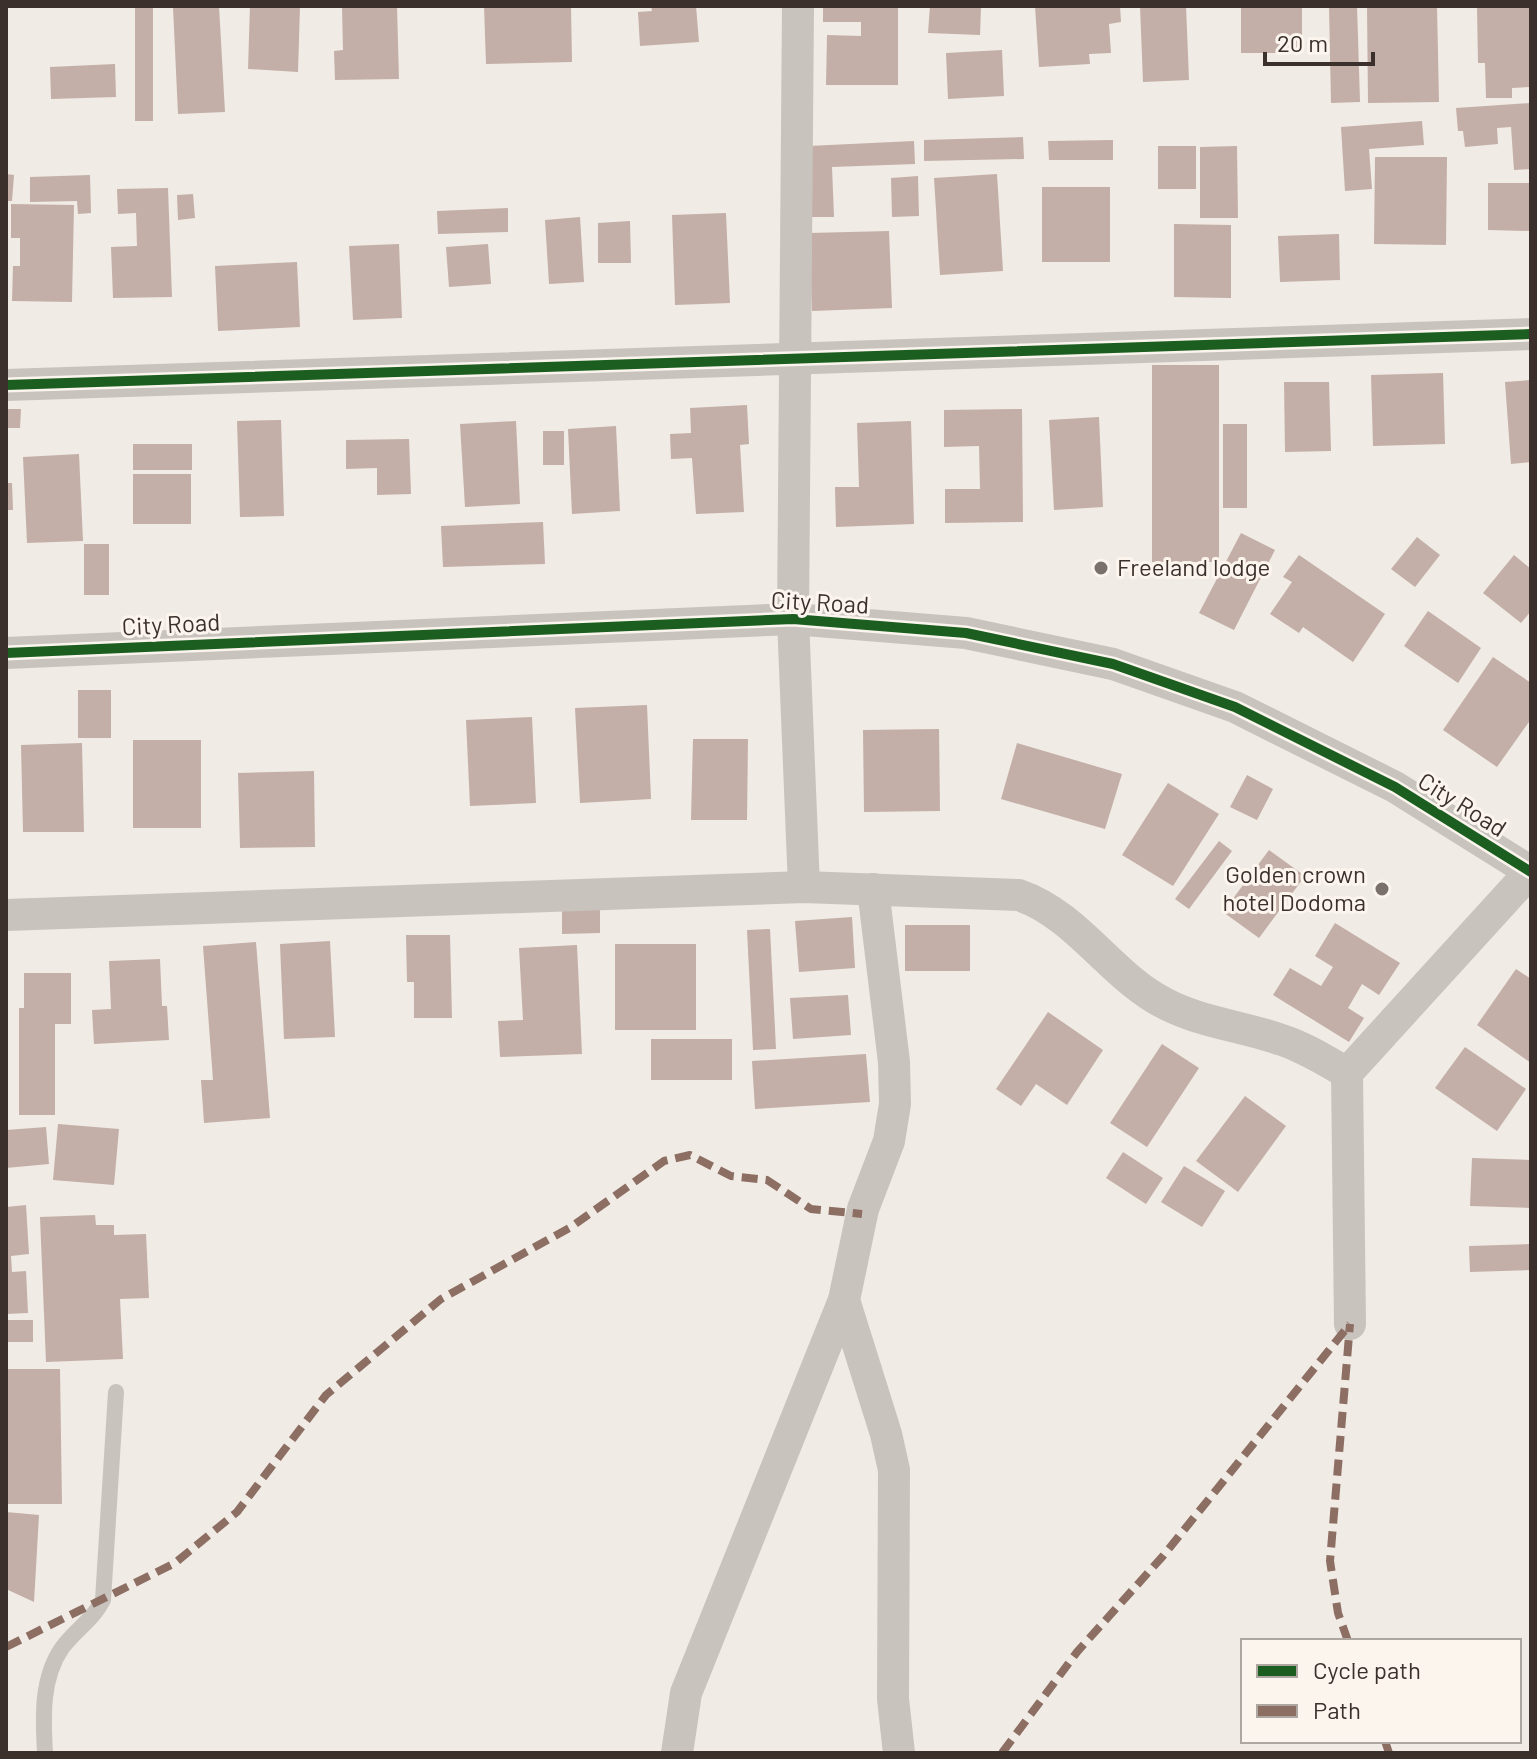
<svg xmlns="http://www.w3.org/2000/svg" width="1537" height="1759" viewBox="0 0 1537 1759" font-family="Barlow,sans-serif">
<rect width="100%" height="100%" fill="#f0ebe5"/>
<!-- building -->
<g fill="#c3afa7">
<rect x="135" y="6" width="18" height="115"/>
<polygon points="219,6 225,112 178,114 173,7"/>
<polygon points="250,6 300,6 298,72 248,69"/>
<polygon points="342,6 397,6 399,79 335,80 334,51 343,50"/>
<polygon points="484,6 571,6 572,62 486,64"/>
<polygon points="651,6 696,6 699,42 640,46 638,12 652,11"/>
<polygon points="823,6 898,6 898,85 826,85 827,35 861,36 861,22 823,22"/>
<polygon points="930,6 981,6 980,35 928,33"/>
<polygon points="1035,6 1120,6 1121,22 1109,24 1111,53 1089,54 1090,64 1039,67"/>
<polygon points="1140,6 1186,6 1189,80 1143,82"/>
<rect x="1241" y="6" width="61" height="47"/>
<polygon points="1329,6 1357,6 1360,102 1331,103"/>
<polygon points="1367,6 1437,6 1439,102 1368,103"/>
<polygon points="1477,6 1531,6 1531,87 1512,88 1512,98 1486,98 1485,63 1478,63"/>
<polygon points="1002,50 1004,96 948,99 946,53"/>
<polygon points="115,64 116,97 51,99 50,67"/>
<polygon points="1531,103 1531,169 1514,170 1511,127 1497,128 1498,144 1465,147 1463,131 1458,131 1456,108"/>
<polygon points="1422,121 1424,145 1369,149 1372,189 1345,191 1341,127"/>
<polygon points="1023,137 1024,159 924,161 924,140"/>
<polygon points="1113,140 1113,160 1049,160 1048,141"/>
<polygon points="914,141 915,164 832,167 834,217 811,217 808,146"/>
<rect x="1158" y="146" width="38" height="43"/>
<polygon points="1237,146 1238,218 1200,218 1200,147"/>
<polygon points="1375,157 1447,157 1446,245 1374,244"/>
<polygon points="6,174 14,175 12,201 6,201"/>
<polygon points="997,174 1003,271 940,275 934,178"/>
<polygon points="90,175 91,213 78,214 77,201 30,202 30,177"/>
<polygon points="918,176 919,216 892,217 891,178"/>
<polygon points="1488,183 1531,183 1531,231 1488,230"/>
<rect x="1042" y="187" width="68" height="75"/>
<polygon points="168,188 172,297 113,298 111,247 137,246 136,213 118,214 117,189"/>
<polygon points="193,194 195,218 178,220 177,195"/>
<polygon points="11,204 74,205 72,302 12,301 13,266 20,266 20,238 11,238"/>
<polygon points="508,208 508,232 438,234 437,211"/>
<polygon points="726,213 730,303 675,305 672,215"/>
<polygon points="580,217 584,282 549,284 545,220"/>
<polygon points="630,221 631,263 598,263 598,223"/>
<polygon points="1174,224 1231,225 1231,298 1174,297"/>
<polygon points="889,231 892,308 812,311 809,233"/>
<polygon points="1339,234 1340,280 1280,282 1278,236"/>
<polygon points="399,244 402,318 353,320 349,246"/>
<polygon points="488,244 491,284 449,287 446,247"/>
<polygon points="297,262 300,327 218,331 215,266"/>
<rect x="1152" y="365" width="67" height="197"/>
<polygon points="1443,373 1445,444 1373,446 1371,375"/>
<polygon points="1531,380 1531,462 1511,464 1505,382"/>
<polygon points="1284,382 1329,382 1331,451 1285,452"/>
<polygon points="747,405 749,444 740,445 744,512 696,514 692,458 671,459 670,434 691,433 690,408"/>
<polygon points="6,409 21,409 20,428 6,428"/>
<polygon points="1022,409 1023,522 945,523 945,489 980,489 979,446 944,447 944,410"/>
<polygon points="1099,417 1103,507 1054,510 1049,420"/>
<polygon points="281,420 284,516 240,517 237,421"/>
<polygon points="516,421 520,504 465,507 460,424"/>
<polygon points="911,421 914,524 836,527 835,487 859,487 857,423"/>
<rect x="1223" y="424" width="24" height="84"/>
<polygon points="616,426 620,511 572,514 568,429"/>
<rect x="543" y="431" width="21" height="34"/>
<polygon points="409,439 411,494 377,495 377,468 346,469 346,440"/>
<rect x="133" y="444" width="59" height="26"/>
<polygon points="79,454 83,541 27,543 23,457"/>
<rect x="133" y="474" width="58" height="50"/>
<polygon points="6,483 12,483 13,510 6,510"/>
<polygon points="543,522 545,564 443,567 441,526"/>
<polygon points="1241,533 1275,550 1234,630 1199,613"/>
<polygon points="1417,537 1440,555 1415,587 1391,569"/>
<rect x="84" y="544" width="25" height="51"/>
<polygon points="1299,555 1385,614 1353,662 1303,627 1299,633 1270,614 1292,582 1283,577"/>
<polygon points="1514,555 1531,569 1531,611 1521,623 1483,593"/>
<polygon points="1428,611 1481,648 1458,683 1404,646"/>
<polygon points="1493,657 1531,683 1531,719 1497,767 1443,730"/>
<rect x="78" y="690" width="33" height="48"/>
<polygon points="647,705 651,799 580,803 575,708"/>
<polygon points="532,717 536,803 470,806 466,720"/>
<polygon points="939,729 940,811 864,812 863,730"/>
<polygon points="693,739 748,739 747,820 691,820"/>
<rect x="133" y="740" width="68" height="88"/>
<polygon points="82,743 84,832 23,832 21,745"/>
<polygon points="1017,743 1122,774 1105,829 1001,799"/>
<polygon points="314,771 315,847 240,848 238,773"/>
<polygon points="1247,775 1273,789 1257,820 1230,807"/>
<polygon points="1168,783 1219,814 1173,886 1122,855"/>
<polygon points="1219,841 1232,851 1189,909 1175,899"/>
<polygon points="1269,850 1305,876 1259,938 1223,912"/>
<polygon points="600,906 600,933 562,934 562,907"/>
<polygon points="852,917 855,968 799,972 795,921"/>
<polygon points="1335,923 1400,963 1379,995 1362,984 1348,1008 1364,1018 1349,1042 1273,995 1290,968 1321,986 1333,967 1315,956"/>
<rect x="905" y="925" width="65" height="46"/>
<polygon points="770,929 776,1049 753,1050 747,930"/>
<polygon points="406,935 450,935 452,1018 414,1018 414,982 407,982"/>
<polygon points="330,941 335,1037 284,1039 280,944"/>
<polygon points="256,942 270,1118 204,1123 201,1080 213,1080 203,946"/>
<rect x="615" y="944" width="81" height="86"/>
<polygon points="577,945 582,1054 500,1057 498,1021 523,1020 519,948"/>
<polygon points="160,959 162,1006 167,1006 169,1040 94,1044 92,1010 111,1009 109,961"/>
<polygon points="1516,969 1531,979 1531,1063 1477,1025"/>
<polygon points="24,973 71,973 71,1024 55,1024 55,1115 19,1115 19,1008 24,1008"/>
<polygon points="848,995 851,1035 793,1039 790,998"/>
<polygon points="1048,1012 1103,1050 1067,1105 1036,1084 1021,1106 996,1089"/>
<rect x="651" y="1039" width="81" height="41"/>
<polygon points="1162,1044 1199,1068 1147,1147 1110,1123"/>
<polygon points="1465,1047 1526,1089 1497,1131 1435,1088"/>
<polygon points="866,1054 870,1102 755,1109 752,1061"/>
<polygon points="1245,1096 1286,1126 1238,1192 1196,1161"/>
<polygon points="58,1124 119,1129 114,1185 53,1180"/>
<polygon points="46,1127 49,1164 6,1168 6,1130"/>
<polygon points="1123,1152 1163,1178 1146,1204 1106,1178"/>
<polygon points="1472,1158 1531,1160 1531,1208 1470,1206"/>
<polygon points="1184,1166 1225,1191 1202,1227 1161,1202"/>
<polygon points="26,1205 29,1254 11,1256 12,1272 26,1271 28,1313 6,1314 6,1207"/>
<polygon points="95,1215 96,1225 114,1225 114,1235 146,1234 149,1298 120,1299 123,1359 46,1362 40,1217"/>
<polygon points="1531,1244 1531,1270 1470,1272 1469,1246"/>
<rect x="6" y="1320" width="27" height="22"/>
<polygon points="6,1369 60,1369 62,1504 6,1504"/>
<polygon points="6,1512 39,1515 34,1602 6,1589"/>
</g>
<g fill="none" stroke-linecap="round" stroke-linejoin="round">
<!-- service -->
<path stroke="#c9c3be" stroke-width="16" d="M45,1753C43,1718 41,1678 62,1648C75,1630 93,1620 103,1600L116,1392"/>
<!-- minor -->
<g stroke="#c9c3be" stroke-width="32">
<polyline points="798,6 793,619 804,887"/>
<polyline points="6,385 1531,334"/>
<polyline points="6,653 793,619 966,633 1113,664 1235,707 1395,787 1531,872"/>
<polyline points="873,889 894,1062 895,1104 889,1141 863,1209 844,1300 886,1434 894,1470 893,1699 899,1753"/>
<path d="M6,915L804,887L1019,895C1074,914 1106,968 1155,998C1194,1022 1239,1025 1282,1040C1306,1048 1326,1061 1347,1073"/>
<polyline points="1350,1324 1347,1073 1531,871"/>
<polyline points="677,1753 686,1693 844,1300"/>
</g>
<!-- quiet -->
<g stroke="#8d6e63" stroke-width="8" stroke-dasharray="16 8" stroke-linecap="butt">
<polyline points="1348,1641 1338,1613 1330,1561 1350,1324"/>
<polyline points="6,1647 175,1563 237,1512 326,1395 441,1299 571,1227 664,1161 690,1155 731,1176 767,1180 811,1209 862,1214"/>
<polyline points="1385,1741 1389,1753"/>
<polyline points="1002,1753 1077,1652 1163,1556 1350,1324"/>
</g>
<!-- cycleway casing -->
<g stroke="#fbf5ee" stroke-width="15">
<g id="cycleway">
<polyline points="6,385 1531,334"/>
<polyline points="6,653 793,619 966,633 1113,664 1235,707 1395,787 1531,872"/>
</g>
</g>
<!-- cycleway -->
<use href="#cycleway" stroke="#1b5e20" stroke-width="10"/>
</g>
<!-- markers -->
<g fill="#7a716c" stroke="#fbf5ee" stroke-width="3">
<circle cx="1101" cy="568" r="8"/>
<circle cx="1382" cy="889" r="8"/>
</g>
<g text-anchor="middle" stroke-width="6" stroke-linejoin="round" paint-order="stroke">
<!-- poi labels -->
<g font-size="24" fill="#3b302b" stroke="#fbf5ee" text-anchor="start">
<text x="1117" y="576">Freeland lodge</text>
<text x="1366" y="883" text-anchor="end">Golden crown<tspan x="1366" dy="28">hotel Dodoma</tspan></text>
</g>
<!-- street labels -->
<g font-size="24" fill="#3b302b" stroke="#fbf5ee">
<text transform="translate(820 603) rotate(3)" y="8">City Road</text>
<text transform="translate(171 625) rotate(-3)" y="8">City Road</text>
<text transform="translate(1462 805) rotate(32)" y="8">City Road</text>
</g>
</g>
<!-- border -->
<rect width="1537" height="1759" fill="none" stroke="#3b302b" stroke-width="16"/>
<!-- legend -->
<rect x="1241" y="1639" width="280" height="104" fill="#fbf5ee" stroke="#aea6a0" stroke-width="2"/>
<rect x="1257" y="1665" width="40" height="12" fill="#1b5e20" stroke="#aea6a0" stroke-width="2"/>
<text x="1313" y="1679" font-size="24" fill="#3b302b">Cycle path</text>
<rect x="1257" y="1705" width="40" height="12" fill="#8d6e63" stroke="#aea6a0" stroke-width="2"/>
<text x="1313" y="1719" font-size="24" fill="#3b302b">Path</text>
<!-- scale -->
<path d="M1265 52v12h108v-12" fill="none" stroke="#3b302b" stroke-width="4"/>
<text x="1277" y="52" font-size="24" fill="#3b302b" stroke="#fbf5ee" stroke-width="6" paint-order="stroke">20 m</text>
</svg>
